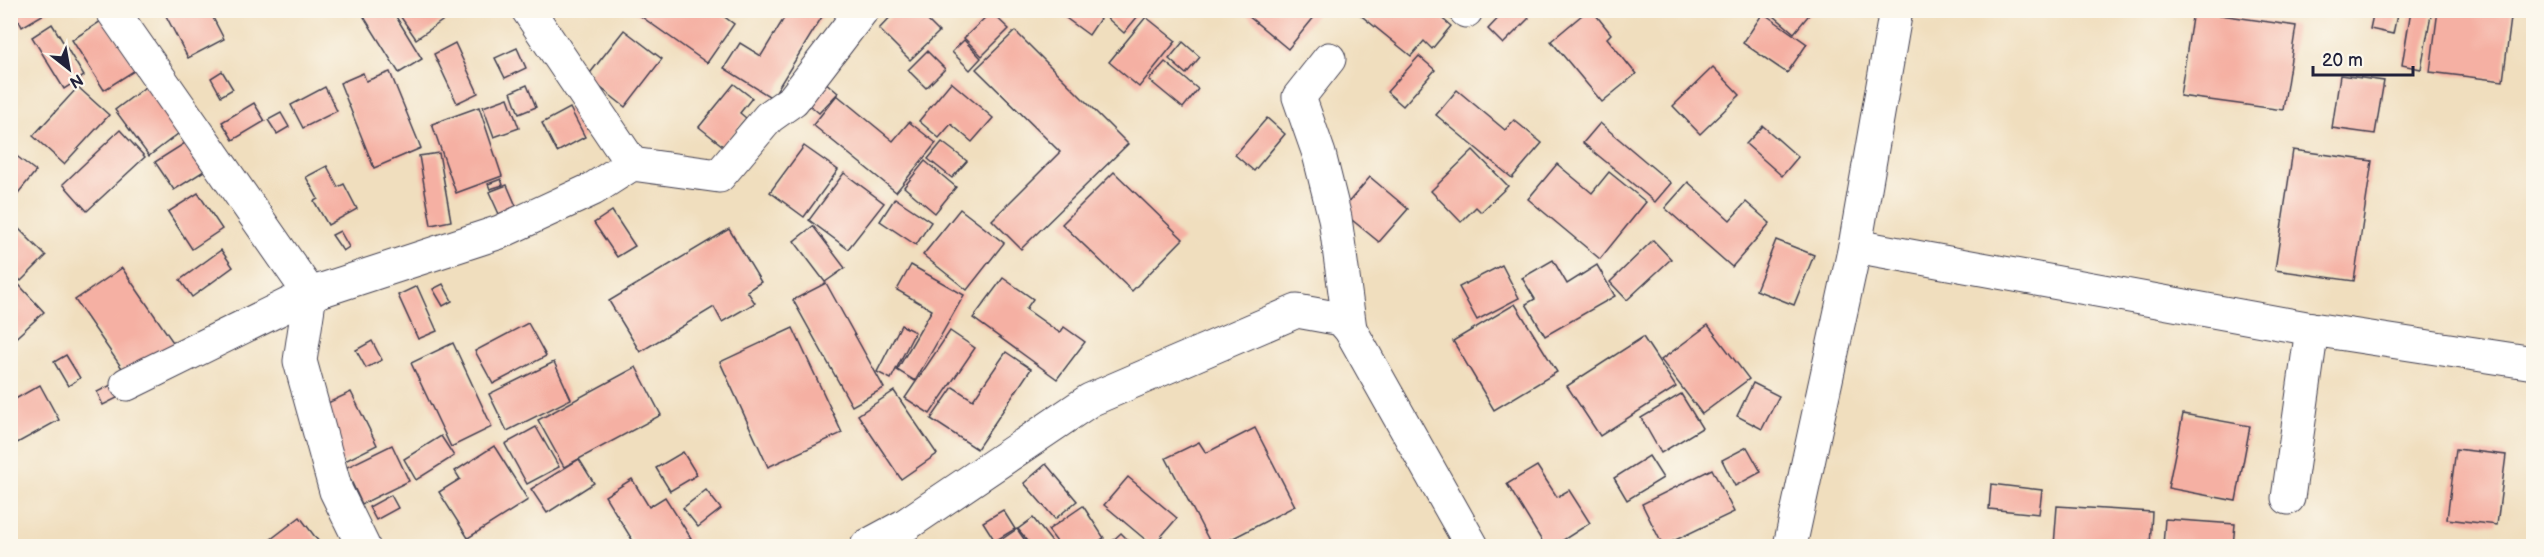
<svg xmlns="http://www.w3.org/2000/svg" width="2544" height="557" viewBox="0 0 2544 557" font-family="'Balsamiq Sans',sans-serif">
<rect width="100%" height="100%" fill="#fbf7ec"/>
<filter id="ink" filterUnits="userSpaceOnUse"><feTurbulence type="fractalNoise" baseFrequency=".0167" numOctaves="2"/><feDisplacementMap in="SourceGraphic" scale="12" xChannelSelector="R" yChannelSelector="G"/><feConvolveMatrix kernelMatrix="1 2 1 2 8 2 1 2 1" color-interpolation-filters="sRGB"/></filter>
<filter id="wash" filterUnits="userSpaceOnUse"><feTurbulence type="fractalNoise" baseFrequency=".008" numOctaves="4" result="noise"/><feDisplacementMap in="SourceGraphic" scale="24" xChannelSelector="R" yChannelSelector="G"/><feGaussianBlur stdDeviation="1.35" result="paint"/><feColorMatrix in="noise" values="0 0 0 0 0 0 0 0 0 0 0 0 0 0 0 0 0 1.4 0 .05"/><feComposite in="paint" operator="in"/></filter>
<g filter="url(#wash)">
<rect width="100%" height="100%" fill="#f0debe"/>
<g id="blocks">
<!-- building -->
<g fill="#f5b0a3">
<polygon points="10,10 51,10 22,27 19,21 10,25"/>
<polygon points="163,10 209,10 224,39 188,58"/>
<polygon points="374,10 392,10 422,59 399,73 364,17"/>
<polygon points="396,10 458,10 416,39"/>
<polygon points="632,10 715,10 734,24 707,63"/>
<polygon points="789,10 825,12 772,98 724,68 740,43 761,56"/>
<polygon points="897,10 917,10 939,32 910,60 879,29"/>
<polygon points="1055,10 1106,10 1089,35"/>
<polygon points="1113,10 1143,10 1124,33 1107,18"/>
<polygon points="1241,10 1320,10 1288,49"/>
<polygon points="1360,10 1432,10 1451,26 1432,49 1424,41 1411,56 1358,13"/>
<polygon points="1506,10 1521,10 1529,18 1503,44 1488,29"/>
<polygon points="1588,10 1592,10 1611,34 1607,38 1636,74 1602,102 1551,41"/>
<polygon points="1767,10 1813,10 1794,33"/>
<polygon points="2374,10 2398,10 2393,34 2370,29"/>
<polygon points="2411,10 2432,10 2421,69 2402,65"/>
<polygon points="2438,10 2512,10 2503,81 2430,72"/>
<polygon points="2193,11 2296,26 2283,110 2180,96"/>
<polygon points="991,12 1009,29 982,56 964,38"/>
<polygon points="1763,13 1807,44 1787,73 1743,43"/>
<polygon points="1146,17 1176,41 1139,87 1109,62"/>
<polygon points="104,19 137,69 104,90 72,40"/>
<polygon points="52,24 84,76 64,89 32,37"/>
<polygon points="624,30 662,59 625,107 587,77"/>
<polygon points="1015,31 1128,144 1021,249 992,220 1060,152 976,69"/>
<polygon points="964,40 981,58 970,70 952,52"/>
<polygon points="1183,42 1200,57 1186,74 1169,59"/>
<polygon points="455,43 478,93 457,103 434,54"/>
<polygon points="517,48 526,68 505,78 495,58"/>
<polygon points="927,51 945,69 926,88 908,70"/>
<polygon points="1419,56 1435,70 1403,106 1387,92"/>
<polygon points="1165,62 1198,89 1183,108 1149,80"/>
<polygon points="1713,67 1740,95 1700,134 1673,106"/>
<polygon points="222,71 233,89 221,96 211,78"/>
<polygon points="390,72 421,148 374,168 340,83 363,73 366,81"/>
<polygon points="2340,75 2384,81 2375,134 2332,128"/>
<polygon points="824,81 838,93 819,113 806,102"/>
<polygon points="951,82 993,118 972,142 951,124 939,138 919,121"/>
<polygon points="734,84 752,98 740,113 746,118 723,146 699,127"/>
<polygon points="148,85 183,130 149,156 115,110"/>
<polygon points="527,85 536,107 519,114 511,92"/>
<polygon points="78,87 109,115 64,164 33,136"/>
<polygon points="325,87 337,111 303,128 291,105"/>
<polygon points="1457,90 1505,130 1514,120 1542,143 1512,178 1436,115"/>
<polygon points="837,95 893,141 909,122 936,143 896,192 813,125"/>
<polygon points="508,98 519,128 494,137 483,107"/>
<polygon points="254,103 265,121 233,140 222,122"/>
<polygon points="479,107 502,176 456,193 432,124"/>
<polygon points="570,108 585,137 557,152 542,123"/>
<polygon points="281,113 289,127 277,134 268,120"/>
<polygon points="1267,118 1285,134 1254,171 1235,155"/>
<polygon points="1600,123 1671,183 1655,202 1583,143"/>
<polygon points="1763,126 1798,157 1782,176 1746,144"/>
<polygon points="120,130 145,157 87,211 63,184"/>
<polygon points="942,142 967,161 952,178 928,159"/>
<polygon points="185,143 204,171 174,190 155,162"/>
<polygon points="804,146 838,170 804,217 770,192"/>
<polygon points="1473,150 1508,186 1481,212 1476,207 1461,222 1431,191"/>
<polygon points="2293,150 2372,161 2354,281 2275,270"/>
<polygon points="10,151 36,171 10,203"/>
<polygon points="439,153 451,221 431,225 419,156"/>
<polygon points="925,161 956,187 935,213 904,187"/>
<polygon points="1557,164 1592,193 1609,172 1646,202 1600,259 1528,199"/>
<polygon points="327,166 338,187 344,184 357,209 328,225 314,201 318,199 306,177"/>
<polygon points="1114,172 1183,239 1132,291 1062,224"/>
<polygon points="844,173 884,203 848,249 809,220"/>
<polygon points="1370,177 1408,209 1379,242 1341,211"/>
<polygon points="501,179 503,185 490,189 488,184"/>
<polygon points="1688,182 1730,220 1746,202 1770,223 1732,267 1665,208"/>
<polygon points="507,185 516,206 499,214 489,192"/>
<polygon points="198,193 222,229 192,249 168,212"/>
<polygon points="895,198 931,222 916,245 880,221"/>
<polygon points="960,209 1004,243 967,290 923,255"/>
<polygon points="612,211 635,246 617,257 594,223"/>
<polygon points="15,225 46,256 21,281 10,270 10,230"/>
<polygon points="813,226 845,268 825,282 794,241"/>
<polygon points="729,229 761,282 747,291 755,303 722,322 714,307 640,352 609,301"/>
<polygon points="340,231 349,247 343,251 332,235"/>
<polygon points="1653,240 1671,259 1627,300 1610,282"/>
<polygon points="1776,240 1814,255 1794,305 1756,290"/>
<polygon points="221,250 233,267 192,297 180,280"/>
<polygon points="1553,260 1567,284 1597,265 1615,296 1545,336 1526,304 1535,299 1522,278"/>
<polygon points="911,265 964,295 915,381 897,370 932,310 897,290"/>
<polygon points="1502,265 1519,298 1477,320 1459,287"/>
<polygon points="122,268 175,345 128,377 75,300"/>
<polygon points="10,275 44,312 10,343"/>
<polygon points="1003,278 1033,299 1026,309 1060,333 1064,327 1085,342 1057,379 973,318"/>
<polygon points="826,283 884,388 852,406 793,300"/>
<polygon points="443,284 452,301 443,306 433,289"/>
<polygon points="417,286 437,331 418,339 398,295"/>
<polygon points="1515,304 1557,372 1494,410 1453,341"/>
<polygon points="528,323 546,356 493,384 475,351"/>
<polygon points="901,325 915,332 891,379 877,372"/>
<polygon points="1708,325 1749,379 1702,414 1661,360"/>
<polygon points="793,328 842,433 768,467 720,362"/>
<polygon points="950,331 975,348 930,414 905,398"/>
<polygon points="1643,337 1676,387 1600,436 1567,386"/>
<polygon points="372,341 382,360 366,368 356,350"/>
<polygon points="453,343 492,427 451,447 411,363"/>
<polygon points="1006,352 1031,369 977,449 931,419 953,387 973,400"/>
<polygon points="66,355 80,378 68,386 54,362"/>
<polygon points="554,362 571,399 507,431 489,394"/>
<polygon points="636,367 661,415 564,467 538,420"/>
<polygon points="1753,383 1779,396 1762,429 1737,416"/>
<polygon points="113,384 119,397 103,405 97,392"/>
<polygon points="40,385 59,420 10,447 10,402"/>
<polygon points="894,391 937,454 901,479 858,415"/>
<polygon points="351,392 377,445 341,463 315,409"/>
<polygon points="1681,394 1702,428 1661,453 1641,418"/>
<polygon points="2183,414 2250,426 2236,501 2168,488"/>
<polygon points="536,427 559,467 527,484 505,444"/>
<polygon points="1255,428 1295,506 1218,546 1212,546 1166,458 1199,442 1206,453"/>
<polygon points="441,436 454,456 416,480 404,459"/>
<polygon points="392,445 409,481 362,504 345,468"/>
<polygon points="494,446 528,500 468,538 439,492 460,479 455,471"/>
<polygon points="1747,447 1761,472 1735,486 1722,460"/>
<polygon points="2456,449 2506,455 2497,525 2447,519"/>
<polygon points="683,452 697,475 670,491 656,468"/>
<polygon points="1649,456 1663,478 1627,500 1614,478"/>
<polygon points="579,459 594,483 547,513 531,489"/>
<polygon points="1046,464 1077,501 1055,519 1024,483"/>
<polygon points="1537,466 1557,497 1569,490 1590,523 1554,546 1545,546 1507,484"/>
<polygon points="1712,469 1734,512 1663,546 1642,504"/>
<polygon points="1128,477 1177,518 1153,546 1104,505"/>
<polygon points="632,479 649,507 665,497 691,538 677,546 636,546 605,496"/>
<polygon points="1991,484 2042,490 2039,514 1989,509"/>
<polygon points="706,490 721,509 698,527 683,508"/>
<polygon points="391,495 398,508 376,520 369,507"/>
<polygon points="1083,506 1104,538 1091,546 1060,546 1048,530"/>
<polygon points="2057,506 2152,512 2150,546 2054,546"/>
<polygon points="1003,510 1015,529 995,541 983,522"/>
<polygon points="300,517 322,546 262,546"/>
<polygon points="1033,518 1055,546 1032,546 1018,529"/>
<polygon points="2165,519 2235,524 2233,546 2163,546"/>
<polygon points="1017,529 1029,546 1001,546 998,542"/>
<polygon points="1121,533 1134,546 1107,546"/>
</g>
</g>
</g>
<g filter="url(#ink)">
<use href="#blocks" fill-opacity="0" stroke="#413e4f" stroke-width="1.5"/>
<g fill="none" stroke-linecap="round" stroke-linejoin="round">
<!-- street casing -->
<g stroke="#413e4f" stroke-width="35">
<g id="street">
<polyline points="112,10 310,294 300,361 336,491 363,546"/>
<polyline points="528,10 632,164"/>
<polyline points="1465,10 1466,11"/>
<polyline points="1329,59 1299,97 1319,154 1335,218 1350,329"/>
<polyline points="1855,246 2312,329 2534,363"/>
<polyline points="127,384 310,294 500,232 593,189 632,164 719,176 769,117 793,100 862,10"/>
<polyline points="2288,498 2312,329"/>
<polyline points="867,546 904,526 1090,400 1297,311 1341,319 1350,329 1472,546"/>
<polyline points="1790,546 1855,246 1896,10"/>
</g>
</g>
<!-- street -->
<use href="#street" stroke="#fff" stroke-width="33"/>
</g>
</g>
<!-- margin -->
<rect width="2544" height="557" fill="none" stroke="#fbf7ec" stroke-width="36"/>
<!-- north arrow -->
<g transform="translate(69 69) rotate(149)" stroke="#fbf7ec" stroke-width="4.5" paint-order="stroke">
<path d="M0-4.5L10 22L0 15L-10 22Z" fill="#22223b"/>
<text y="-9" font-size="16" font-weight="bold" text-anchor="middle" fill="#22223b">N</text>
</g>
<!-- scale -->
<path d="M2313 66v9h100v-9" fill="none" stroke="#22223b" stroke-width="3"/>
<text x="2322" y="66" font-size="18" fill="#22223b" stroke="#fbf7ec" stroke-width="4.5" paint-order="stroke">20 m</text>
</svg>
